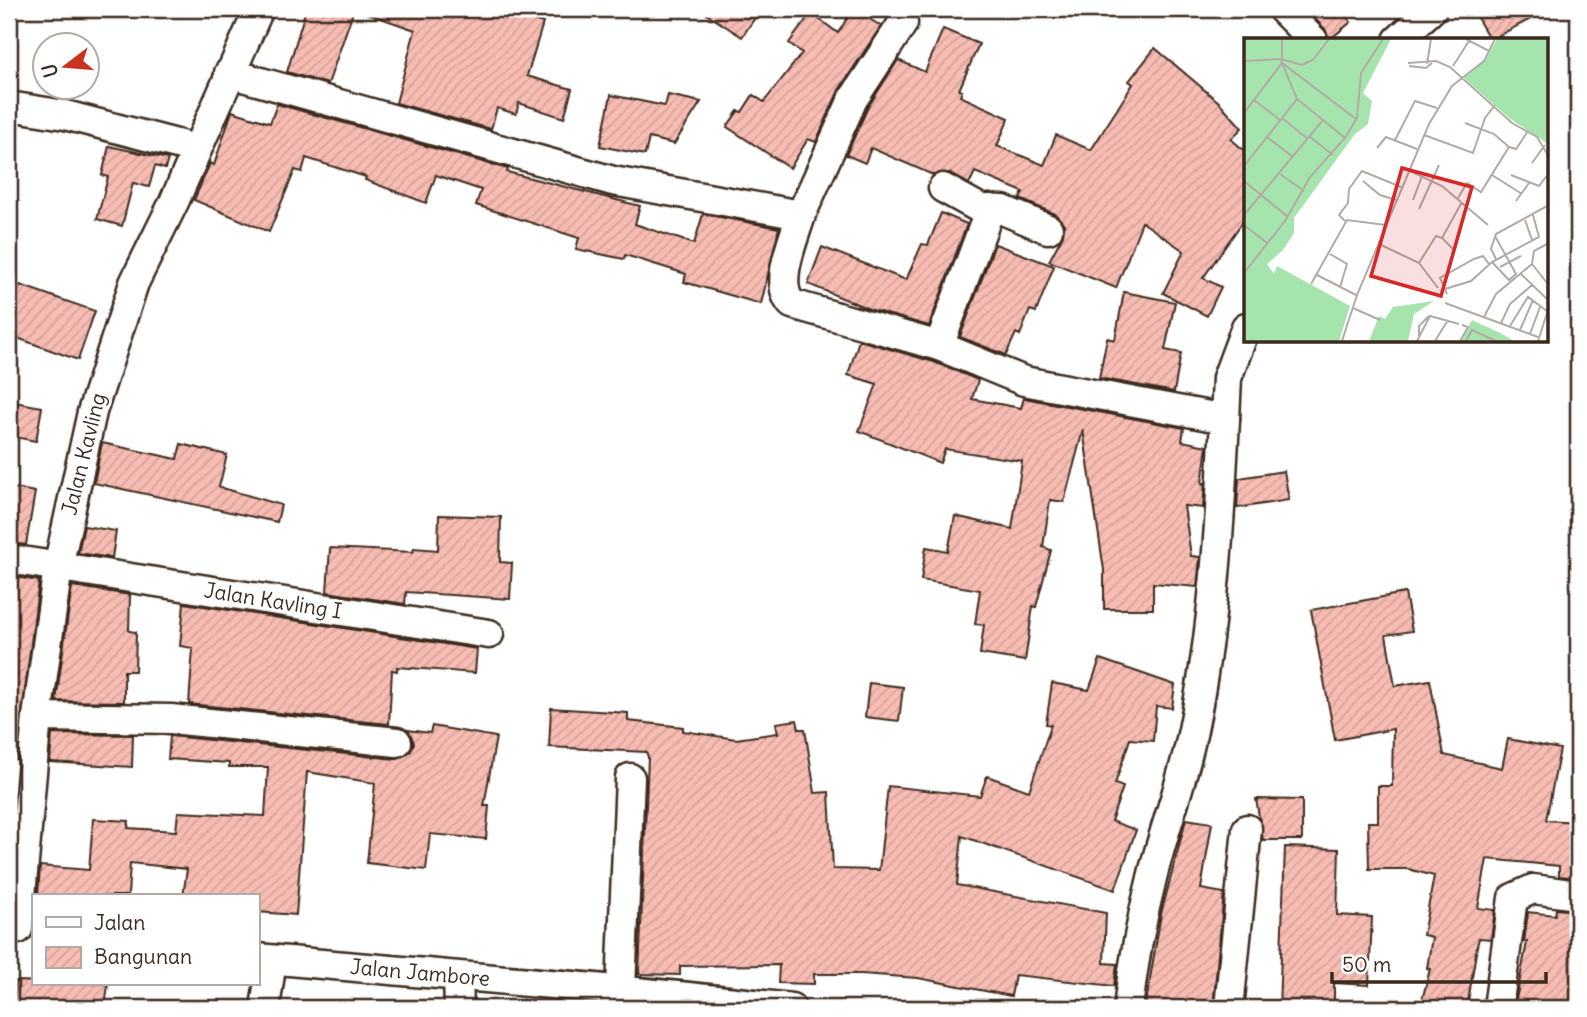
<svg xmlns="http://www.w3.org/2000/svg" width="1587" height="1017" viewBox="0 0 1587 1017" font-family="Delius,sans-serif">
<defs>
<pattern id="building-hatch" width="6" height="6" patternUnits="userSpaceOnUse" patternTransform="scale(1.75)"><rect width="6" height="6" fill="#f7bcb3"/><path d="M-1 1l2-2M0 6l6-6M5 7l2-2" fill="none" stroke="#d5a29a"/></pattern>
</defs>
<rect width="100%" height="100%" fill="#fff"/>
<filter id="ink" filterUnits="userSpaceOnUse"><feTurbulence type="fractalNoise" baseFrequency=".0143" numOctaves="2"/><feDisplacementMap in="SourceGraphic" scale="14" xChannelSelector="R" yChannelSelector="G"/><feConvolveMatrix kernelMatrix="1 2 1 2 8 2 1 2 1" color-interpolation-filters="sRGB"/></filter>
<g filter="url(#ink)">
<!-- building -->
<g fill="url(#building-hatch)" stroke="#3b2a1e" stroke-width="2">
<polygon points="306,9 354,9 328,84 287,72"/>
<polygon points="364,9 497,9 543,23 527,76 572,89 564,118 519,103 516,114 497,108 491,129 396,103 415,30 363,12"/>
<polygon points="699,9 761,9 742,37"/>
<polygon points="853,9 881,26 839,90 816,142 808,139 790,168 727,127 738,111 742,112 753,95 764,102 802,53 789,43 811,13 838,33"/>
<polygon points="1305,9 1340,9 1351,22 1329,40 1325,29"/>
<polygon points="1472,9 1550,9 1490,40"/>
<polygon points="943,29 979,44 959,90 962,91 960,96 1009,118 997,146 1044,165 1056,135 1091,150 1133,84 1129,81 1155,48 1220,103 1242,128 1231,139 1246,152 1246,217 1203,278 1221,287 1207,316 1163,293 1184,251 1142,222 1116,288 1049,261 1063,235 1064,224 1055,214 1020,199 1023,192 975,172 969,184 950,173 933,175 871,148 865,163 846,155 868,107 898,60 925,72"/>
<polygon points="611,95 665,106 668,95 701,102 674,144 649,138 645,155 600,146"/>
<polygon points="277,104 508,169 507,172 640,206 635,224 694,244 703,214 779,228 761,304 684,282 686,274 625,255 624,259 576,249 579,238 476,205 481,190 436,175 426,203 365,180 366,177 306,158 302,172 295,170 269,232 194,200 210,163 214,165 232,111 270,123"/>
<polygon points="109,146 168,159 165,169 155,166 149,187 133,183 122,226 97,219 108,177 102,175"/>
<polygon points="941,213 967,224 929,326 869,309 808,284 822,247 906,280 922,244 928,245"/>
<polygon points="995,244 1054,266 1036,312 1030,310 1020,335 1016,333 1006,355 960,337"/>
<polygon points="20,285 95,311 78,360 9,335 9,318"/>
<polygon points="1124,292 1175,302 1165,350 1181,353 1174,392 1099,378 1107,338 1115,340"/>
<polygon points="859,340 934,362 978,380 972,399 1021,408 1024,398 1184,428 1182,441 1207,446 1202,484 1205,483 1203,508 1184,506 1191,556 1200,557 1197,587 1153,583 1153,609 1104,609 1104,570 1083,430 1064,502 1050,500 1043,547 1051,550 1036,607 1033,606 1025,661 980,654 984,625 975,624 980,590 921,580 926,547 948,551 955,516 1012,529 1022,461 945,449 940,463 859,431 877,384 848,375"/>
<polygon points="9,401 42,407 36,441 9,436"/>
<polygon points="102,443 177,459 181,444 227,455 219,487 281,505 277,522 94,483"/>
<polygon points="1284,471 1289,500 1237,508 1239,478"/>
<polygon points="9,487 35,492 26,545 9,543"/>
<polygon points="439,515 501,517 500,562 512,563 510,599 406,592 405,604 327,592 330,548 413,552 414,548 438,550"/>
<polygon points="84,526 116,531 112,558 78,553"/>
<polygon points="9,576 39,581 16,760 9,759"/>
<polygon points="72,586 130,595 129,631 136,632 135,671 124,671 124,702 56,701"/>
<polygon points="1405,593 1412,631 1386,635 1395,686 1430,680 1444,755 1502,768 1508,739 1560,749 1546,820 1578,822 1578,878 1559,876 1559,866 1487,859 1478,908 1495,910 1491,939 1479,938 1477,946 1467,1008 1420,1008 1430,969 1427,968 1432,937 1423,935 1434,876 1408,869 1369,869 1368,822 1378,822 1378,786 1392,786 1393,729 1335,740 1311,610"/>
<polygon points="184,603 477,649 475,673 397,667 397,671 392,670 389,724 189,704 193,648 180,646"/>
<polygon points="1100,659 1175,685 1172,708 1156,706 1153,741 1130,739 1115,784 1123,787 1111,821 1136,830 1115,890 962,836 957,885 1106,913 1104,963 1117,964 1114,986 1015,975 1011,996 918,978 861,974 814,974 814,984 778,983 779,965 680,966 680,975 639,974 648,757 646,752 549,747 551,708 628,713 628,721 683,727 683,731 736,739 778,733 776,723 797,720 799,729 805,729 815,793 829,792 833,869 879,870 888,786 980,796 987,776 1029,791 1051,725 1046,724 1052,683 1089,690"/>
<polygon points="869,683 903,687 899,721 865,717"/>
<polygon points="432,726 496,737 484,806 489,806 486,839 430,834 426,870 367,863 375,783 307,772 296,915 257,912 257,896 183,896 187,869 130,863 128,896 38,896 40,866 89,870 93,819 129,821 128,828 176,831 178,812 265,816 268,767 229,767 229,763 168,759 170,736 396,759 411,751 414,743 408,730 430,733"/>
<polygon points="52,734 133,735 132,767 50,762"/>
<polygon points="1256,799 1302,800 1302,840 1263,840"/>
<polygon points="1186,819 1212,823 1201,889 1224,893 1213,1008 1145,1008 1161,914"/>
<polygon points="1285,847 1339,849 1337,915 1372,917 1369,985 1334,983 1334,1004 1303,1002 1303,1008 1279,1008"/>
<polygon points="1556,909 1578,911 1578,1008 1515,1005 1527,942 1524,942 1528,912 1555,915"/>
<polygon points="16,981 108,984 105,1008 14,1008"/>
</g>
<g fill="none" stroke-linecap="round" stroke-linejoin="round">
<!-- minor casing -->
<g stroke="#3b2a1e" stroke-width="33">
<g id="minor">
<polyline points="1282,9 1313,40"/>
<polyline points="1398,40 1432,9"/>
<polyline points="229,73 613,181 801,215 853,99 903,23"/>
<polyline points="9,106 65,115 196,149"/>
<polyline points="943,188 981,209 1003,210 1048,229"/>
<path d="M801,215C794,239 773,284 792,304L939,346L1024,381L1225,419C1220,523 1214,628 1193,730C1183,781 1164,828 1152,878C1141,921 1133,964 1128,1008"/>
<polyline points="939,346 990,209"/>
<polyline points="1225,419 1227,378 1246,327"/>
<polyline points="9,559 489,634"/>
<polyline points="37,717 171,719 397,742"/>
<polyline points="18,929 37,717 58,567 92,412 134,283 174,202 259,9"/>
<path d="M257,958C435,975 614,987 791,1008"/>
<polyline points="458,978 459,1008"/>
<polyline points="621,988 630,778"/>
<polyline points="265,1008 272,960"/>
<polyline points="1229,1008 1247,829"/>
<polyline points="1498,1008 1513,898 1533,889 1578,895"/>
</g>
</g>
<!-- minor -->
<use href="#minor" stroke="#fff" stroke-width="28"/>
</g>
</g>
<g text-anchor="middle" stroke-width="5" stroke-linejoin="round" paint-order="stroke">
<!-- street labels -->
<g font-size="21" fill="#3b2a1e" stroke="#fff">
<text transform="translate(84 454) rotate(-76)" y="7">Jalan Kavling</text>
<text transform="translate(273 601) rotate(9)" y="7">Jalan Kavling I</text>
<text transform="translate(420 973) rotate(5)" y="7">Jalan Jambore</text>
</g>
</g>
<!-- overview -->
<g transform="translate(1244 38)">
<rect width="304" height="304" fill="#fff"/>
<path d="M190,263L170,276L164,303H125L135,278L141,281L149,269ZM228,282L254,294L270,303H217Z" fill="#a5e4ac"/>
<path d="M253,1H304V106L265,80L220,40L241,23Z" fill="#a5e4ac"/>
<path d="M0,1H147L119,55L128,63L124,86L111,96L50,180V195L39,212L23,226L30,236L33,228L106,268L95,303H0Z" fill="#a5e4ac"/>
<path fill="none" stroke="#b1aaa5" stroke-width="2" d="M38,1V25L53,61L101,100M222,1L245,13M0,23L37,21L58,27L69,22L85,1M164,25L192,23L206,29L268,85L293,99L305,119M183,26L187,1M165,28L182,30L188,25M209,28L225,3M10,62L36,82M0,75L38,25L112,81M38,80L64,101M221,85L250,96L265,109M180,97L229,115L241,80L251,67M23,99L49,119M66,99L89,117M151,102L171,63L193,70M133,110L142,99L173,111M288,125L301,107M0,128L53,61M164,132L198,148L244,187M36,136L60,153M248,137L278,156M267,137L295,148L305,135M0,143L44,179M119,143L136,157L152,162M214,160L223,145L237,154L265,109L272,111L284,93M169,162L178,138M272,163L285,145M175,171L195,127M0,177L79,82M281,182L288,202M101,183L95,177L104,165L105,151L118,133L157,149M0,187L23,205M135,206L175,225L192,198L198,200M209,211L198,200L218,164M86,216L103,226L96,249M252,221L247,211L252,196L305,167M248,224L265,242L272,236L251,198M175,225L194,250M288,226L303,245M256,229L277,218M0,235L41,183L66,139L101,100L113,80L117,35L139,1M277,236L305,263M73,237L112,257M67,246L103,182L142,187M201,251L196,240L230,221L239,218L245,226M203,256L201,251L227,243L248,224L295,199L289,177M201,265L294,299M109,270L136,282M240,279L252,256L288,226L290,213L305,205M257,285L266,266L288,247M266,288L284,259L303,273M276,292L289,262M286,296L296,269M175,299V288L185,278M98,303L113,257L185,86L208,48L240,23L251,1M173,303L186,278L215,286M191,303L204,282M216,303L224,289L218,287M222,303L228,292L252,303M294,303L305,269"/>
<path fill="#d62828" fill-opacity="0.15" stroke="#d62828" stroke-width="3.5" d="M158,130L228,149L197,258L127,238Z"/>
<rect width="304" height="304" fill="none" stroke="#3b2a1e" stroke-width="3.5"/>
</g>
<!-- margin -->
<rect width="1587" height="1017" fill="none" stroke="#fff" stroke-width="35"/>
<rect x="18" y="18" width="1552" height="982" fill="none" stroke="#3b2a1e" stroke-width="2.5" filter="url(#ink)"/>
<!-- legend -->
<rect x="32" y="894" width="228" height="91" fill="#ffffff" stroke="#b1aaa5" stroke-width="2"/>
<rect x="46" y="917" width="35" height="10" fill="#ffffff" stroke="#b1aaa5" stroke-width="2"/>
<text x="94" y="930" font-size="21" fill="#3b2a1e">Jalan</text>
<rect x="46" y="947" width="35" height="21" fill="url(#building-hatch)" stroke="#b1aaa5" stroke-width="2"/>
<text x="94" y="964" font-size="21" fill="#3b2a1e">Bangunan</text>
<!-- north arrow -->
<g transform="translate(66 66) rotate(254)"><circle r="33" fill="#ffffff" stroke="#b1aaa5" stroke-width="2"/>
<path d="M0-5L12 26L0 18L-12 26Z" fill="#c8321e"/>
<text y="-10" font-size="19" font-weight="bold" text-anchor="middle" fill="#3b2a1e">U</text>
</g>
<!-- scale -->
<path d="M1332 972v10h214v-10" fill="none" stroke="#3b2a1e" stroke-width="3.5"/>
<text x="1342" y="972" font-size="21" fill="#3b2a1e" stroke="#ffffff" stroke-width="5" paint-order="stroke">50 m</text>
</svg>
